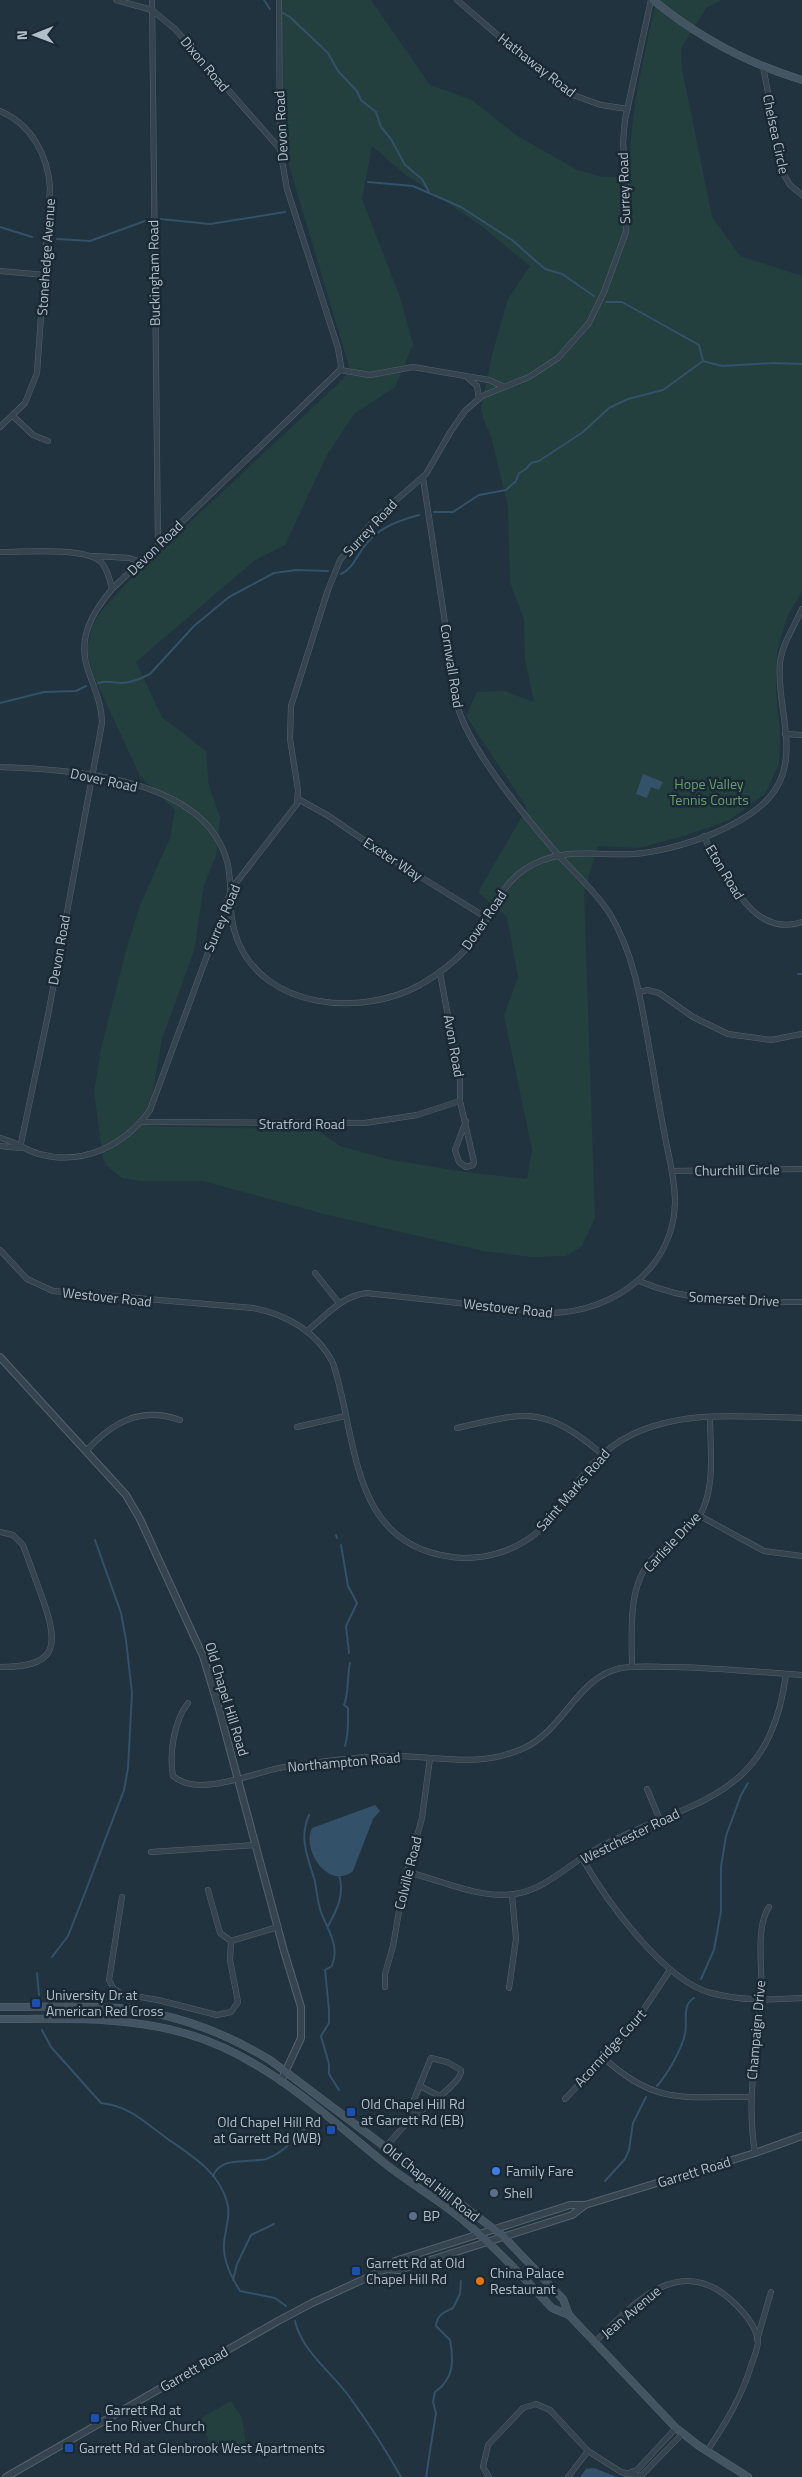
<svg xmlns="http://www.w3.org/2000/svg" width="802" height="2477" viewBox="0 0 802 2477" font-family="'Titillium Web',sans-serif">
<rect width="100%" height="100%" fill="#21333f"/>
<!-- green -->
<g fill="#23403f" fill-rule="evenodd">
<path d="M281,0H371L430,85L472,100L516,135L577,170L603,177H616L630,166C630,110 645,55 656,0H722L706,8L681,48L682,69L712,217L740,256L802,276V591L788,615L777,650L776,693L780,731L779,764L765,794L729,820L687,835L639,848L598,846L584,892L595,1218L582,1246L566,1256L532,1257L483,1251L328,1215L203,1181H141L122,1178L107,1166L103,1159L94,1092L101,1049L126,950L140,905L170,838L175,810L140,776L93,675L87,650L92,626L102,610L143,566L341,381L350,370L285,152ZM372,146L406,175L479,224L530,266L508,299L492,355L481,409L484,421L491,436L508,507L510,582L524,619L525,659L534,702L504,691L477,692L466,716L527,808L478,892L507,917L518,977L504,1016L532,1149L527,1179L464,1172L387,1159L340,1146L317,1130L147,1126L162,1039L194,951L204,885L216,856L220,817L209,786L206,751L162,717L136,662L255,560L285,545L327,455L354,414L395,387L413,344L401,300L362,199Z"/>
<polygon points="231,2401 242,2418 246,2446 211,2446 200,2419"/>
</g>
<!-- water -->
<g fill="#335168">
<polygon points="643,774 663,782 659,790 651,787 647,798 636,794"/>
<path d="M375,1805L380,1811L373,1819L353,1871C329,1891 301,1850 312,1828Z"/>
<polygon points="594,2468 617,2477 580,2477 586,2469"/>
</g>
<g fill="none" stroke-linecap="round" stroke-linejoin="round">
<!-- stream -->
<g stroke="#335168" stroke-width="2">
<polyline points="264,0 270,9"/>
<polyline points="283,13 290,17 328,53 338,71 357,91 361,100 376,112 381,127 391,139 405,165 422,179 429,192"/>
<polyline points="368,182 413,186 461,207 512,240 545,269 562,274 594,296"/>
<polyline points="160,219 210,224 285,212"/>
<polyline points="0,227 32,237"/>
<polyline points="57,239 90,241 145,221"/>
<polyline points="606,302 622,302 699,345 703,361"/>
<polyline points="703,361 722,366 774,363 802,364"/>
<polyline points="434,512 453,512 479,495 506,490 516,481 519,473 526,469 531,463 539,461 583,432 609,408 628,399 663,390 703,361"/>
<path d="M341,574C353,568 355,559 363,548C377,528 397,521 419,515"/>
<path d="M98,683C108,680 113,683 122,683C132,683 142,678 150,674L194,626L229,597L274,573L296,570L328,571"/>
<polyline points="0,703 44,692 76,691 86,686"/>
<polyline points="798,974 802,974"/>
<polyline points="336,1535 337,1538"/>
<polyline points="341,1545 348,1586 357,1603 346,1626 349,1653"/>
<path d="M345,1746C349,1733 348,1722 348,1708L344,1705C349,1693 347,1677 350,1663"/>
<path d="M309,1815C299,1838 307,1855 314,1878C317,1889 317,1901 321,1912C328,1931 340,1945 332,1966L325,1970L329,2010V2023L321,2036L329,2064V2074L339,2090"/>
<path d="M328,1926C337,1910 345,1894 339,1875"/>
<polyline points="52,1957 68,1936 83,1898 124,1790 128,1768 132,1693 126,1640 121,1613 95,1540"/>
<polyline points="37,1973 39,1995"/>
<polyline points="701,1979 714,1950 721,1911 721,1867 726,1836 741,1795 748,1783"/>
<path d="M42,2030L51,2047L101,2103C129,2106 143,2121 165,2137C189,2154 219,2171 227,2202C231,2216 225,2229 224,2244C223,2261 231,2276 240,2291L275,2298L286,2306"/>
<path d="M657,2086C668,2073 681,2051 685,2034C688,2021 681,2006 694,1998"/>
<path d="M213,2176C220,2156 249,2163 266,2159C283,2154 299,2134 312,2122"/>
<polyline points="605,2181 625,2159 629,2150 633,2123 646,2097"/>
<polyline points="233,2280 237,2264 251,2235 274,2224"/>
<path d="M295,2321C302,2352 333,2373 351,2399C369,2424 386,2450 401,2477"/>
<path d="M426,2477L436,2413L433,2402L435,2392C454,2379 454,2361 450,2340L436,2326C437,2315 443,2313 453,2308L460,2294L461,2281"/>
</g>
<!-- minor casing -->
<g stroke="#54626d" stroke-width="6">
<g id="minor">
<polyline points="116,0 152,10 175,29 280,149"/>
<polyline points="152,0 158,546"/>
<polyline points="457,0 516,51 573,95 601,105 628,109"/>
<polyline points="763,66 783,173 790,185 802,195"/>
<path d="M0,111C31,124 48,155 50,188L37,373L25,403L0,427"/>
<polyline points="0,271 45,275"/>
<polyline points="340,370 370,375 413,367 489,380 502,386"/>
<polyline points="468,378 477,386 479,399"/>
<polyline points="13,416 33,435 48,441"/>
<path d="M0,552C23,552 83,547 100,561C107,567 110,580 112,589"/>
<polyline points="94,556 129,558 141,562"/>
<polyline points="785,734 802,735"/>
<path d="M0,767C64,769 165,776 209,827C243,868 222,900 237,939C264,1010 362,1017 420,985C442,972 463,956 477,935C493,911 501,885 525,869C562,846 593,856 633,854C676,851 757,825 778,785C798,747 776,703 780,663C782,644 794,627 802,609"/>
<polyline points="298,799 327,815 390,858 487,918"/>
<path d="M704,836C710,851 718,864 727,877C744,904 765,934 802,922"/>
<polyline points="440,973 460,1080 460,1101 474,1162 473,1165 466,1167 459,1162 455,1150 466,1121"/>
<polyline points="639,992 648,990 659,993 693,1017 728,1034 771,1040 802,1034"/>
<polyline points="141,1122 365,1123 417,1115 460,1101"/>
<path d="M0,1138C14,1141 25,1150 39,1154C83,1166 124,1146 150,1110L232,888L297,804L298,790L290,739L291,706L328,590L340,560L378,516L426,474L451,431L465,411L482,396L529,377L558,358L589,323L604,292L626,232L627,196L623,142L625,120L651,0"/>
<polyline points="0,1146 20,1148"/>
<path d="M20,1148L48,1015L102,723C102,704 94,688 88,670C77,638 92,613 112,589L340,370L341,366L338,348L287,189L280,149L279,0"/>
<polyline points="672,1171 802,1169"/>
<path d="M0,1250L27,1279L53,1291L253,1308C287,1314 318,1333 333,1363C358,1439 349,1544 452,1557C484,1561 516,1551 540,1530C549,1522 555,1512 562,1503C581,1477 600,1450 631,1435C684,1409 744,1417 802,1418"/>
<polyline points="315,1273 339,1303"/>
<path d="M639,1281C693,1304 744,1302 802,1302"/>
<path d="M307,1331C326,1316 340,1297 366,1293L553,1313C614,1311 673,1269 675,1203C675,1184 671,1165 667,1147C662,1121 657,1095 653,1069C643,1016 638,961 610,914C594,889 571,870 553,849C523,814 471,750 458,708L423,478"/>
<polyline points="297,1427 345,1416"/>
<path d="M457,1428C526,1412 544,1405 602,1454"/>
<path d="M87,1450C113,1422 141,1406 180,1420"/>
<polyline points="700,1516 764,1551 802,1556"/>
<path d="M0,1532L13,1535L23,1545C30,1564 37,1583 44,1603C61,1651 52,1667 0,1667"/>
<path d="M632,1667C632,1628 626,1581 658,1553C673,1540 691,1532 700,1515C716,1487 710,1447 710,1417"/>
<path d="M188,1703C174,1721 169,1753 173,1776C199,1799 255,1771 285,1767C322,1761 361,1756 398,1756C444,1757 480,1768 524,1748C564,1730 577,1677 621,1668C638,1665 657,1667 674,1667C717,1668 759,1672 802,1675"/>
<polyline points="647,1789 660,1820"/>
<polyline points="151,1852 256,1845"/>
<path d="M582,1858C605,1899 664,1981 711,1993C741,2001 771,2000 802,1998"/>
<path d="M407,1872C441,1880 478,1899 514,1894C545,1890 569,1864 596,1849C692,1798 769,1803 786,1674"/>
<polyline points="208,1890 220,1933 231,1941"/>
<polyline points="122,1897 109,1980 113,1988 122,1994 158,2000 217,2015 231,2012 238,2002 230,1960 231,1941 278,1927"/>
<polyline points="385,1987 385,1974 393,1946 404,1882 422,1818 430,1758"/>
<polyline points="509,1988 516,1939 512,1895"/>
<path d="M604,2058C656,2106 685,2096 750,2097"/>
<polyline points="420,2086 439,2096"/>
<polyline points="565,2099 630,2030 670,1970"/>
<path d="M385,2148C394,2137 404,2125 415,2116C424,2108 463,2082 461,2070L447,2062L431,2058L413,2102L412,2111L415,2115"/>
<path d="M755,2153C746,2099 757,2048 761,1994C763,1969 755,1928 769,1907"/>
<polyline points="757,2340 771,2292"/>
<path d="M594,2343C632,2305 678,2252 731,2300C742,2310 756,2326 758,2341C758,2348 754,2357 752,2363C742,2396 726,2423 707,2451"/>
<polyline points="588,2451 621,2472 641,2476 683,2433"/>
<polyline points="626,2474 637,2470 676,2428"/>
<polyline points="489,2477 483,2467 488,2445 523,2408 536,2404 550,2410 588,2451 568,2477"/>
</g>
</g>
<!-- tertiary casing -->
<g stroke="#54626d" stroke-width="8">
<g id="tertiary">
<polyline points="0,1357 126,1495 140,1519 203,1656 219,1709 284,1951 301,2007 301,2038 281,2081"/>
<polyline points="386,2269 399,2270 572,2215 585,2205"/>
<polyline points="6,2477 278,2321 312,2303 386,2269 395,2261 570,2205 585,2205 755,2153 802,2136"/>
</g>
</g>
<!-- secondary casing -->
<g stroke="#54626d" stroke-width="8">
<g id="secondary">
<path d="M653,0C698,37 746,63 802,80"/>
<path d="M0,2007C39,2007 80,2005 119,2008C173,2013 224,2032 270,2060L503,2236L563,2299L569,2315L676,2428L699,2446L748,2477"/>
<path d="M0,2019C62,2019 124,2016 184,2033C262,2055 322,2112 383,2162C409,2183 438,2199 463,2220C495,2247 524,2278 552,2308L569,2315"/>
</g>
</g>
<!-- minor -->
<use href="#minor" stroke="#35444f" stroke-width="5"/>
<!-- tertiary -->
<use href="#tertiary" stroke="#35444f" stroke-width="6"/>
<!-- secondary -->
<use href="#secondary" stroke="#435463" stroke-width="7"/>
</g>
<!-- markers -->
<g fill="#1a4fb4" stroke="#1b2934" stroke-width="2">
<rect x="31" y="1998" width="10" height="10" rx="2.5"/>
<rect x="346" y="2107" width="10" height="10" rx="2.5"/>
<rect x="326" y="2125" width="10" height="10" rx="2.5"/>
<rect x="351" y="2266" width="10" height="10" rx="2.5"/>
<rect x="90" y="2413" width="10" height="10" rx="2.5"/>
<rect x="64" y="2443" width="10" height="10" rx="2.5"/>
</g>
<circle fill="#3f7fe0" stroke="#1b2934" stroke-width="2" cx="496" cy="2171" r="5"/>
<g fill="#5c6f8a" stroke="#1b2934" stroke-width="2">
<circle cx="494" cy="2193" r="5"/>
<circle cx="413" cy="2216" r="5"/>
</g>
<circle fill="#e8710a" stroke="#1b2934" stroke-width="2" cx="480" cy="2281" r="5"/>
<g text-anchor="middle" stroke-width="5" stroke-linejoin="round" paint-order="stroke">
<!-- street labels -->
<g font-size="14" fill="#b1bfca" stroke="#1b2934">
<text transform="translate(205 64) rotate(50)" y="5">Dixon Road</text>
<text transform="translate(537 65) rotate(38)" y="5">Hathaway Road</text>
<text transform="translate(281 126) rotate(-93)" y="5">Devon Road</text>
<text transform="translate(776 134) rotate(78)" y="5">Chelsea Circle</text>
<text transform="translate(624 188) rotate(-92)" y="5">Surrey Road</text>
<text transform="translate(46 257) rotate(-86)" y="5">Stonehedge Avenue</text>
<text transform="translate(154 273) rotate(-91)" y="5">Buckingham Road</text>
<text transform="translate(370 528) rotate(-47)" y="5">Surrey Road</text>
<text transform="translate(155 548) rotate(-44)" y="5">Devon Road</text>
<text transform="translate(452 666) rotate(81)" y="5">Cornwall Road</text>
<text transform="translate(104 780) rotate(12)" y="5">Dover Road</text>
<text transform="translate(393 859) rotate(33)" y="5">Exeter Way</text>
<text transform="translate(725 872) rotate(59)" y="5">Eton Road</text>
<text transform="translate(222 918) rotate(-67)" y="5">Surrey Road</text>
<text transform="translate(484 920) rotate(-56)" y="5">Dover Road</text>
<text transform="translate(59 950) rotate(-80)" y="5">Devon Road</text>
<text transform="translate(454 1046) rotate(80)" y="5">Avon Road</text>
<text x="302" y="1129">Stratford Road</text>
<text transform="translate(737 1170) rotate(-1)" y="5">Churchill Circle</text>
<text transform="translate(107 1297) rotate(6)" y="5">Westover Road</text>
<text transform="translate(734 1299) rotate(3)" y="5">Somerset Drive</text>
<text transform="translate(508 1308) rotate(6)" y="5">Westover Road</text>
<text transform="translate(573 1490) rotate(-49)" y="5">Saint Marks Road</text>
<text transform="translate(672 1542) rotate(-47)" y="5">Carlisle Drive</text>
<text transform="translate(227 1699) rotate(73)" y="5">Old Chapel Hill Road</text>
<text transform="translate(344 1762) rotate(-5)" y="5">Northampton Road</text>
<text transform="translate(630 1836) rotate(-26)" y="5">Westchester Road</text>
<text transform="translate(408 1873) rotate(-76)" y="5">Colville Road</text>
<text transform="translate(756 2030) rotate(-85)" y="5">Champaign Drive</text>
<text transform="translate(610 2048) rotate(-48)" y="5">Acornridge Court</text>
<text transform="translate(694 2172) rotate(-17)" y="5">Garrett Road</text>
<text transform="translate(431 2182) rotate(38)" y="5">Old Chapel Hill Road</text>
<text transform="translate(631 2312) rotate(-40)" y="5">Jean Avenue</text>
<text transform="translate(194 2369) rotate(-30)" y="5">Garrett Road</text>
</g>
<!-- park labels -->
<g font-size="14" fill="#669e6a" stroke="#1b2934">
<text x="709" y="789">Hope Valley<tspan x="709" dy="16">Tennis Courts</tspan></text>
</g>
<!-- poi labels -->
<g font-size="14" fill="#b1bfca" stroke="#1b2934" text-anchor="start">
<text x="46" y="2000">University Dr at<tspan x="46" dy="16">American Red Cross</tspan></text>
<text x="361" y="2109">Old Chapel Hill Rd<tspan x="361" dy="16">at Garrett Rd (EB)</tspan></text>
<text x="321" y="2127" text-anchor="end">Old Chapel Hill Rd<tspan x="321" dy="16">at Garrett Rd (WB)</tspan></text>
<text x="506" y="2176">Family Fare</text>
<text x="504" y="2198">Shell</text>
<text x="423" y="2221">BP</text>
<text x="366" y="2268">Garrett Rd at Old<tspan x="366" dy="16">Chapel Hill Rd</tspan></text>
<text x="490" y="2278">China Palace<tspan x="490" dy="16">Restaurant</tspan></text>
<text x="105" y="2415">Garrett Rd at<tspan x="105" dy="16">Eno River Church</tspan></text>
<text x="79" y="2453">Garrett Rd at Glenbrook West Apartments</text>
</g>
</g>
<!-- north arrow -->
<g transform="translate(35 35) rotate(269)" stroke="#1b2934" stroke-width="4" paint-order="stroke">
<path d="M0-4L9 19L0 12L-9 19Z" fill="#b1bfca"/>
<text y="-8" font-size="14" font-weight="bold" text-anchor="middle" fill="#b1bfca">N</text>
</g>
</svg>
